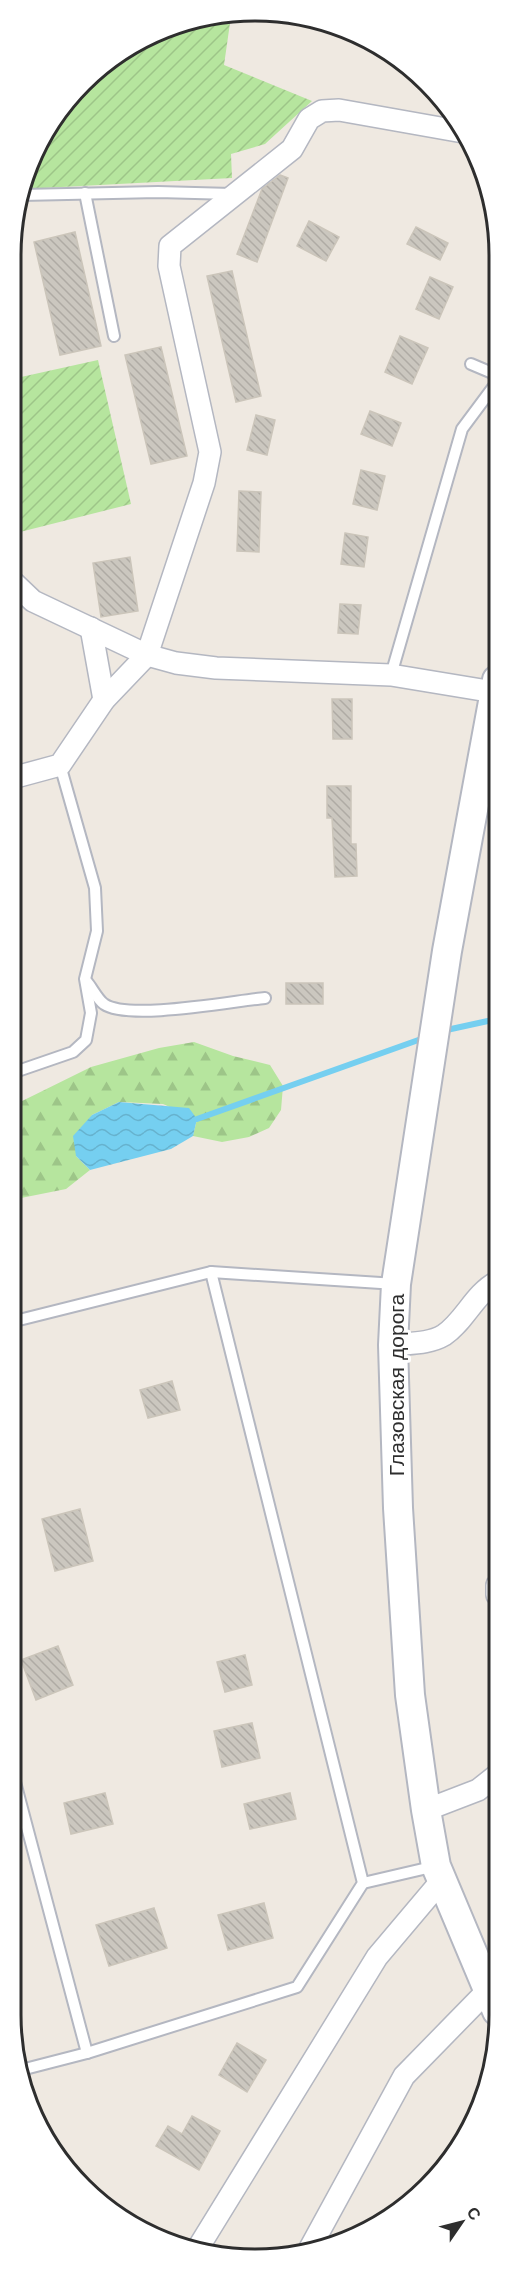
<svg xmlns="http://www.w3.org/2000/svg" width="510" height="2270" viewBox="0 0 510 2270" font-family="'Work Sans',sans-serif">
<defs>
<pattern id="forest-firs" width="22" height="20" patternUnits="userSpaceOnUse" patternTransform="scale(1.5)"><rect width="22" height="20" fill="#b6e59e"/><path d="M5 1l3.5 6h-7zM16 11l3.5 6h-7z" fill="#9dc588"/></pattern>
<pattern id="garden-furrows" width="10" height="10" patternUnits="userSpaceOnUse" patternTransform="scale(1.5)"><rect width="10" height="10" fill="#b6e59e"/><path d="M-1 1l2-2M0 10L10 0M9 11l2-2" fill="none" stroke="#9dc588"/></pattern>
<pattern id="water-waves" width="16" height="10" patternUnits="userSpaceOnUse" patternTransform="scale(1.5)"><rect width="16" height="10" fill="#75cff0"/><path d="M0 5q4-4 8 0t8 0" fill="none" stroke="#66b2ce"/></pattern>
<pattern id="building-back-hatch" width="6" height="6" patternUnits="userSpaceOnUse" patternTransform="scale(1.5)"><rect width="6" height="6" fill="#cbc7bf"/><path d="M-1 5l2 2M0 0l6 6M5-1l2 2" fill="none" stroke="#afaba4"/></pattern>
</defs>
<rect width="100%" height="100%" fill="#efe9e1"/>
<!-- forest -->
<polygon fill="url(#forest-firs)" points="194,1042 233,1056 270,1065 283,1086 281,1110 269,1128 249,1137 222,1142 193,1136 197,1119 163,1104 119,1102 92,1115 76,1156 90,1170 66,1189 11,1200 12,1106 91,1067 159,1048"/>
<!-- garden -->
<g fill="url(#garden-furrows)">
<polygon points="231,16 224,65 312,101 265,144 231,154 232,178 24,189 43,132 106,61 192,19"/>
<polygon points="98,360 131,504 12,534 12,379"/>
</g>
<!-- water -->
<polygon fill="url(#water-waves)" points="119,1102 189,1108 197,1119 193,1136 171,1149 90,1170 76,1156 73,1136 92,1115"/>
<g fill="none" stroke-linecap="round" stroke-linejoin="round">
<!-- stream -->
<g stroke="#75cff0" stroke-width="6">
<polyline points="442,1031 497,1019"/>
<polyline points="197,1119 424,1038"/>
</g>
</g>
<!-- building -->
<g fill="url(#building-back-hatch)" stroke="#cbc5ba" stroke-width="1.5">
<polygon points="280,175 288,178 257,262 237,254 262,189"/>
<polygon points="309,221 339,237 326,261 297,246"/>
<polygon points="416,227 448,243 440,260 407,244"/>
<polygon points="75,232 101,346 60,355 34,242"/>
<polygon points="232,271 261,396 236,402 207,276"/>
<polygon points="430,277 453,287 439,319 416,309"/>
<polygon points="400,336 428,348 412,384 385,372"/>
<polygon points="161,347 187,456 151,464 125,355"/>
<polygon points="370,411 401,423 392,446 361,434"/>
<polygon points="256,415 275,420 267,455 247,450"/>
<polygon points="361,470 385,476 377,510 353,504"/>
<polygon points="239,491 261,492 259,552 237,551"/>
<polygon points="345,533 368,537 364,567 341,564"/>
<polygon points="130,557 138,611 101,617 93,563"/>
<polygon points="340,604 361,605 358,634 338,633"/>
<polygon points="332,699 352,699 352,739 333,739"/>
<polygon points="327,786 351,786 351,844 356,844 357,876 335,877 332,818 327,818"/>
<rect x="286" y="983" width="37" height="21"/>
<polygon points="172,1381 180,1410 148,1418 140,1390"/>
<polygon points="80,1509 93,1561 55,1571 42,1519"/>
<polygon points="58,1646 73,1685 36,1700 21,1660"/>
<polygon points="245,1655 252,1685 225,1692 217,1662"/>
<polygon points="252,1723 260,1758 222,1767 214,1731"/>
<polygon points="105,1793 113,1824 71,1834 64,1803"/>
<polygon points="290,1793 296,1819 250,1829 244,1804"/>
<polygon points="264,1903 273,1938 228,1950 218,1915"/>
<polygon points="154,1908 167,1948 109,1966 96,1925"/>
<polygon points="237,2043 266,2060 247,2092 219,2075"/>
<polygon points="192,2116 220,2131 199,2170 156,2146 168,2126 182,2134"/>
</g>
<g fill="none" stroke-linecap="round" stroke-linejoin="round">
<!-- lane casing -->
<g stroke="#b4b7c1" stroke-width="14">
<g id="lane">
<polyline points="85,193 114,336"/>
<polyline points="22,195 158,192 232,194"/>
<polyline points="471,364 497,375"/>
<polyline points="391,675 462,429 497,382"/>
<path d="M87,982C92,988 98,1000 104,1004C128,1021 233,1001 265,998"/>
<polyline points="12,1073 73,1052 86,1040 91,1013 85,979 97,931 95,888 60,765"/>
<polyline points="11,1322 211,1272 396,1284"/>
<polyline points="11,1767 87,2053"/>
<polyline points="363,1883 436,1866"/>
<polyline points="21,2070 87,2053 297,1987 363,1883 211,1272"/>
</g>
</g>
<!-- street casing -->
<g stroke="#b4b7c1" stroke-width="24">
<g id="street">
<polyline points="12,581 33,601 147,655 176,663 216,668 391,675 494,692"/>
<polyline points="91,628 104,700"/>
<polyline points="12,778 60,765 104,700 147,655 204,483 210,452 169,266 170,246 292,149 309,119 322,111 339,110 463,132"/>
<path d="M393,1345C410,1343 429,1344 444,1335C465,1321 474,1294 497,1282"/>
<polyline points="497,1595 497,1585"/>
<polyline points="426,1810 478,1790 497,1775"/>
<polyline points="198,2248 377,1957 442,1880"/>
<polyline points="309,2250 404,2076 489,1989"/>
</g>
</g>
<!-- secondary casing -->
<g stroke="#b4b7c1" stroke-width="32">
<polyline id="secondary" points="497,2011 436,1866 426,1810 410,1695 398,1508 393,1345 396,1284 447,951 497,680"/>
</g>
<!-- lane -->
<use href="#lane" stroke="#fff" stroke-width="10"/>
<!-- street -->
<use href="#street" stroke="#fff" stroke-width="21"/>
<!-- secondary -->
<use href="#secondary" stroke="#fff" stroke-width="28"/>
</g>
<g text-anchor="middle" stroke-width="6" stroke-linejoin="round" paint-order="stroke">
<!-- street labels -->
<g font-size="21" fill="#2e2e2e" stroke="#fff">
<text transform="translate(397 1385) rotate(-90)" y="7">Глазовская дорога</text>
</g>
</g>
<!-- crop -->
<path d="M0 0H510V2270H0ZM255 21H255A234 234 0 0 1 489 255V2015A234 234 0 0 1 255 2249H255A234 234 0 0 1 21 2015V255A234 234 0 0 1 255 21Z" fill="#fff" fill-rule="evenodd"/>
<path fill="none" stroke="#2e2e2e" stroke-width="3" d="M255 21H255A234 234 0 0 1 489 255V2015A234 234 0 0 1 255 2249H255A234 234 0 0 1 21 2015V255A234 234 0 0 1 255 21Z"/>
<!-- north arrow -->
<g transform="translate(462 2222) rotate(55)" stroke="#ffffff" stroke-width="4.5" paint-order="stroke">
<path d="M0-4.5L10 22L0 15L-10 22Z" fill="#2e2e2e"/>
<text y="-9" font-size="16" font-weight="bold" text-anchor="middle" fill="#2e2e2e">С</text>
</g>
</svg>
